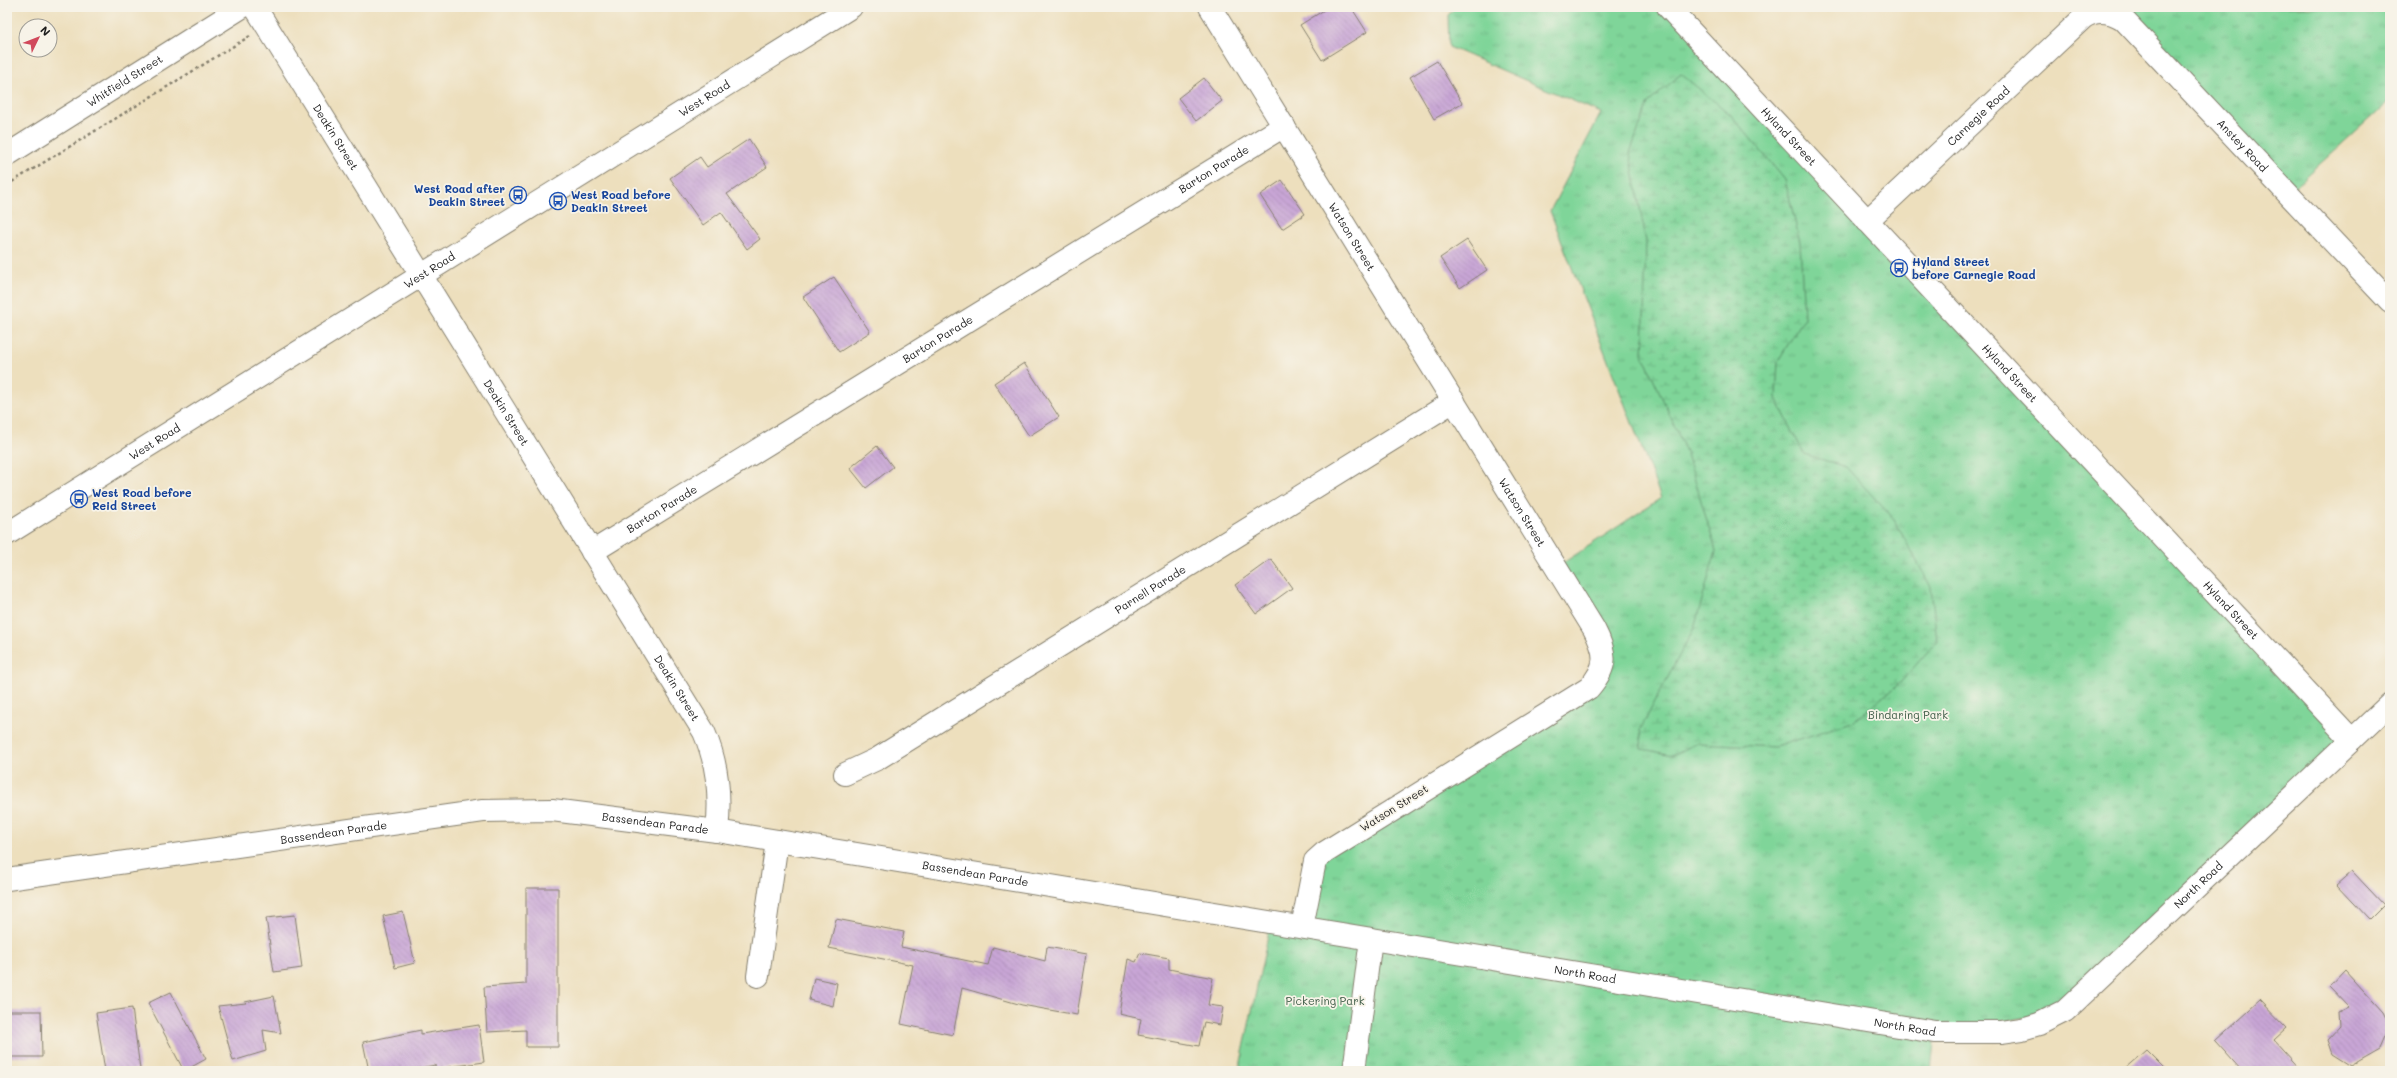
<svg xmlns="http://www.w3.org/2000/svg" width="2397" height="1078" viewBox="0 0 2397 1078" font-family="Mali,sans-serif">
<defs>
<pattern id="grass-tufts" width="24" height="20" patternUnits="userSpaceOnUse"><rect width="24" height="20" fill="#7fd599"/><path d="M3 7l-1-3M5 7V3M7 7l1-3M15 17l-1-3M17 17v-4M19 17l1-3" fill="none" stroke="#6db683"/></pattern>
<pattern id="wetland-marsh" width="20" height="14" patternUnits="userSpaceOnUse"><rect width="20" height="14" fill="#7fd599"/><path d="M1 5h8M5 5V1M11 12h8M15 12V8" fill="none" stroke="#6db683"/></pattern>
<pattern id="building-back-hatch" width="6" height="6" patternUnits="userSpaceOnUse"><rect width="6" height="6" fill="#c8a5d5"/><path d="M-1 5l2 2M0 0l6 6M5-1l2 2" fill="none" stroke="#ab8db6"/></pattern>
</defs>
<rect width="100%" height="100%" fill="#f7f3e8"/>
<filter id="ink" filterUnits="userSpaceOnUse"><feTurbulence type="fractalNoise" baseFrequency=".025" numOctaves="2"/><feDisplacementMap in="SourceGraphic" scale="8" xChannelSelector="R" yChannelSelector="G"/><feConvolveMatrix kernelMatrix="1 2 1 2 8 2 1 2 1" color-interpolation-filters="sRGB"/></filter>
<filter id="wash" filterUnits="userSpaceOnUse"><feTurbulence type="fractalNoise" baseFrequency=".012" numOctaves="4" result="noise"/><feDisplacementMap in="SourceGraphic" scale="16" xChannelSelector="R" yChannelSelector="G"/><feGaussianBlur stdDeviation="0.9" result="paint"/><feColorMatrix in="noise" values="0 0 0 0 0 0 0 0 0 0 0 0 0 0 0 0 0 1.4 0 .05"/><feComposite in="paint" operator="in"/></filter>
<g filter="url(#wash)">
<rect width="100%" height="100%" fill="#eddfbd"/>
<!-- grass -->
<g fill="url(#grass-tufts)" stroke="#4e785a">
<polygon points="1456,7 1692,7 1679,19 2352,740 2065,1011 1935,1032 1931,1071 1239,1071 1271,922 1302,926 1315,861 1589,688 1605,660 1557,567 1661,498 1550,211 1601,113 1449,47 1448,15"/>
<polygon points="2089,7 2390,7 2390,100 2288,193 2123,19"/>
</g>
<!-- wetland -->
<polygon fill="url(#wetland-marsh)" stroke="#4e785a" points="1681,74 1731,115 1785,180 1800,242 1804,318 1778,361 1776,398 1804,454 1846,467 1893,518 1931,587 1937,641 1900,683 1852,722 1775,747 1698,743 1673,755 1642,749 1640,730 1694,628 1716,551 1687,454 1643,355 1646,241 1630,153 1648,103"/>
<g id="blocks">
<!-- building -->
<g fill="url(#building-back-hatch)">
<polygon points="1329,7 1351,7 1367,32 1322,60 1300,25"/>
<polygon points="1437,61 1462,103 1434,119 1410,77"/>
<polygon points="1204,78 1222,101 1196,121 1178,98"/>
<polygon points="749,139 767,167 727,194 760,239 747,249 721,212 703,225 670,178 700,157 707,167"/>
<polygon points="1282,180 1305,214 1282,229 1260,195"/>
<polygon points="1467,240 1487,270 1460,288 1440,258"/>
<polygon points="834,277 870,332 839,352 803,297"/>
<polygon points="1024,363 1059,417 1029,436 994,383"/>
<polygon points="877,446 893,467 866,488 850,468"/>
<polygon points="1271,559 1292,588 1256,614 1235,585"/>
<polygon points="2352,871 2384,905 2369,920 2336,885"/>
<polygon points="526,888 558,888 558,1047 526,1047 526,1030 487,1032 484,987 526,984"/>
<polygon points="403,912 415,963 395,968 383,916"/>
<polygon points="295,915 302,968 274,972 266,918"/>
<polygon points="836,919 904,932 901,947 988,965 993,947 1045,961 1047,947 1087,954 1077,1015 1022,1005 962,988 953,1035 901,1024 913,965 829,948"/>
<polygon points="1140,953 1169,958 1169,969 1213,978 1208,1005 1223,1007 1220,1025 1204,1022 1199,1046 1138,1035 1141,1019 1119,1014 1128,959 1136,962"/>
<polygon points="2345,970 2383,1012 2390,1026 2380,1049 2352,1065 2333,1053 2328,1039 2339,1027 2338,1012 2348,1007 2329,987"/>
<polygon points="814,978 837,983 833,1006 809,1000"/>
<polygon points="171,992 206,1059 184,1071 148,1003"/>
<polygon points="274,996 281,1033 263,1030 266,1051 233,1061 218,1006 246,1003 245,1002"/>
<polygon points="2260,1000 2287,1028 2274,1040 2302,1071 2242,1071 2215,1041"/>
<polygon points="132,1008 140,1069 105,1071 96,1013"/>
<polygon points="7,1011 41,1011 42,1057 7,1057"/>
<polygon points="479,1025 484,1062 436,1069 435,1065 405,1071 369,1071 363,1042 421,1030 421,1034"/>
<polygon points="2147,1050 2168,1071 2123,1071"/>
</g>
</g>
</g>
<g filter="url(#ink)">
<use href="#blocks" fill-opacity="0" stroke="#847e6c" stroke-width="1"/>
<g fill="none" stroke-linecap="round" stroke-linejoin="round">
<!-- minor casing -->
<g stroke="#847e6c" stroke-width="24">
<g id="minor">
<path id="s1" d="M255,7L704,732C718,764 721,796 717,831"/>
<path id="s2" d="M1210,7L1594,629C1607,654 1608,666 1589,688L1324,853L1315,861L1302,927"/>
<path id="s3" d="M1668,7L2352,740"/>
<path id="s4" d="M7,155L242,7"/>
<path id="s5" d="M1867,221L2083,18C2095,9 2110,11 2123,19L2390,302"/>
<path id="s6" d="M7,534L851,7"/>
<path id="s7" d="M592,552L1284,126"/>
<path id="s8" d="M845,774L877,759L1454,401"/>
<path id="s9" d="M7,879L483,811L552,810L717,831L1935,1032H2001L2022,1029L2039,1024L2065,1011L2390,704"/>
<polyline points="758,976 777,841"/>
<polyline points="1354,1071 1371,939"/>
</g>
</g>
<!-- path -->
<polyline stroke="#847e6c" stroke-width="2.5" stroke-dasharray="3 3" stroke-linecap="butt" points="7,185 250,36"/>
<!-- minor -->
<use href="#minor" stroke="#fff" stroke-width="22"/>
</g>
</g>
<!-- icons -->
<defs>
<g id="bus-ring" transform="scale(0.9)"><circle r="9.5" fill="#f7f3e8" stroke="#1a4fb4" stroke-width="1.5"/><path d="M-5-6H5V4H4V6H2V4H-2V6H-4V4H-5ZM-3.5-4V0h7V-4ZM-3.5 1.2v1.5H-2V1.2ZM2 1.2v1.5H3.5V1.2Z" fill="#1a4fb4"/></g>
</defs>
<g fill-rule="evenodd">
<use href="#bus-ring" x="518" y="195"/>
<use href="#bus-ring" x="558" y="201"/>
<use href="#bus-ring" x="1899" y="268"/>
<use href="#bus-ring" x="79" y="499"/>
</g>
<g text-anchor="middle" stroke-width="3.5" stroke-linejoin="round" paint-order="stroke">
<!-- street labels -->
<g font-size="11" fill="#1c1c1c" stroke="#f7f3e8">
<text dy="4" stroke="none"><textPath href="#s4" startOffset="139">Whitfield Street</textPath></text>
<text dy="4" stroke="none"><textPath href="#s6" startOffset="822">West Road</textPath></text>
<text dy="4" stroke="none"><textPath href="#s5" startOffset="153">Carnegie Road</textPath></text>
<text dy="4" stroke="none"><textPath href="#s1" startOffset="153">Deakin Street</textPath></text>
<text dy="4" stroke="none"><textPath href="#s3" startOffset="177">Hyland Street</textPath></text>
<text dy="4" stroke="none"><textPath href="#s5" startOffset="513">Anstey Road</textPath></text>
<text dy="4" stroke="none"><textPath href="#s7" startOffset="730">Barton Parade</textPath></text>
<text dy="4" stroke="none"><textPath href="#s2" startOffset="270">Watson Street</textPath></text>
<text dy="4" stroke="none"><textPath href="#s6" startOffset="498">West Road</textPath></text>
<text dy="4" stroke="none"><textPath href="#s7" startOffset="406">Barton Parade</textPath></text>
<text dy="4" stroke="none"><textPath href="#s3" startOffset="501">Hyland Street</textPath></text>
<text dy="4" stroke="none"><textPath href="#s1" startOffset="477">Deakin Street</textPath></text>
<text dy="4" stroke="none"><textPath href="#s6" startOffset="174">West Road</textPath></text>
<text dy="4" stroke="none"><textPath href="#s7" startOffset="82">Barton Parade</textPath></text>
<text dy="4" stroke="none"><textPath href="#s2" startOffset="594">Watson Street</textPath></text>
<text dy="4" stroke="none"><textPath href="#s8" startOffset="357">Parnell Parade</textPath></text>
<text dy="4" stroke="none"><textPath href="#s3" startOffset="825">Hyland Street</textPath></text>
<text dy="4" stroke="none"><textPath href="#s1" startOffset="801">Deakin Street</textPath></text>
<text transform="translate(1394 808) rotate(-32)" y="4">Watson Street</text>
<text dy="4" stroke="none"><textPath href="#s9" startOffset="654">Bassendean Parade</textPath></text>
<text dy="4" stroke="none"><textPath href="#s9" startOffset="330">Bassendean Parade</textPath></text>
<text dy="4" stroke="none"><textPath href="#s9" startOffset="978">Bassendean Parade</textPath></text>
<text dy="4" stroke="none"><textPath href="#s9" startOffset="2268">North Road</textPath></text>
<text dy="4" stroke="none"><textPath href="#s9" startOffset="1596">North Road</textPath></text>
<text dy="4" stroke="none"><textPath href="#s9" startOffset="1920">North Road</textPath></text>
</g>
<!-- transit labels -->
<g font-size="11" font-weight="bold" fill="#164399" stroke="#f7f3e8" text-anchor="start">
<text x="505" y="193" text-anchor="end">West Road after<tspan x="505" dy="13">Deakin Street</tspan></text>
<text x="571" y="199">West Road before<tspan x="571" dy="13">Deakin Street</tspan></text>
<text x="1912" y="266">Hyland Street<tspan x="1912" dy="13">before Carnegie Road</tspan></text>
<text x="92" y="497">West Road before<tspan x="92" dy="13">Reid Street</tspan></text>
</g>
<!-- park labels -->
<g font-size="11" fill="#3f5d48" stroke="#f7f3e8">
<text x="1908" y="719">Bindaring Park</text>
<text x="1325" y="1005">Pickering Park</text>
</g>
</g>
<!-- margin -->
<rect width="2397" height="1078" fill="none" stroke="#f7f3e8" stroke-width="24"/>
<!-- north arrow -->
<g transform="translate(38 38) rotate(47)"><circle r="19" fill="#f7f3e8" stroke="#9f9d96"/>
<path d="M0-3L7 15L0 10L-7 15Z" fill="#d1495b"/>
<text y="-6" font-size="11" font-weight="bold" text-anchor="middle" fill="#1c1c1c">N</text>
</g>
</svg>
